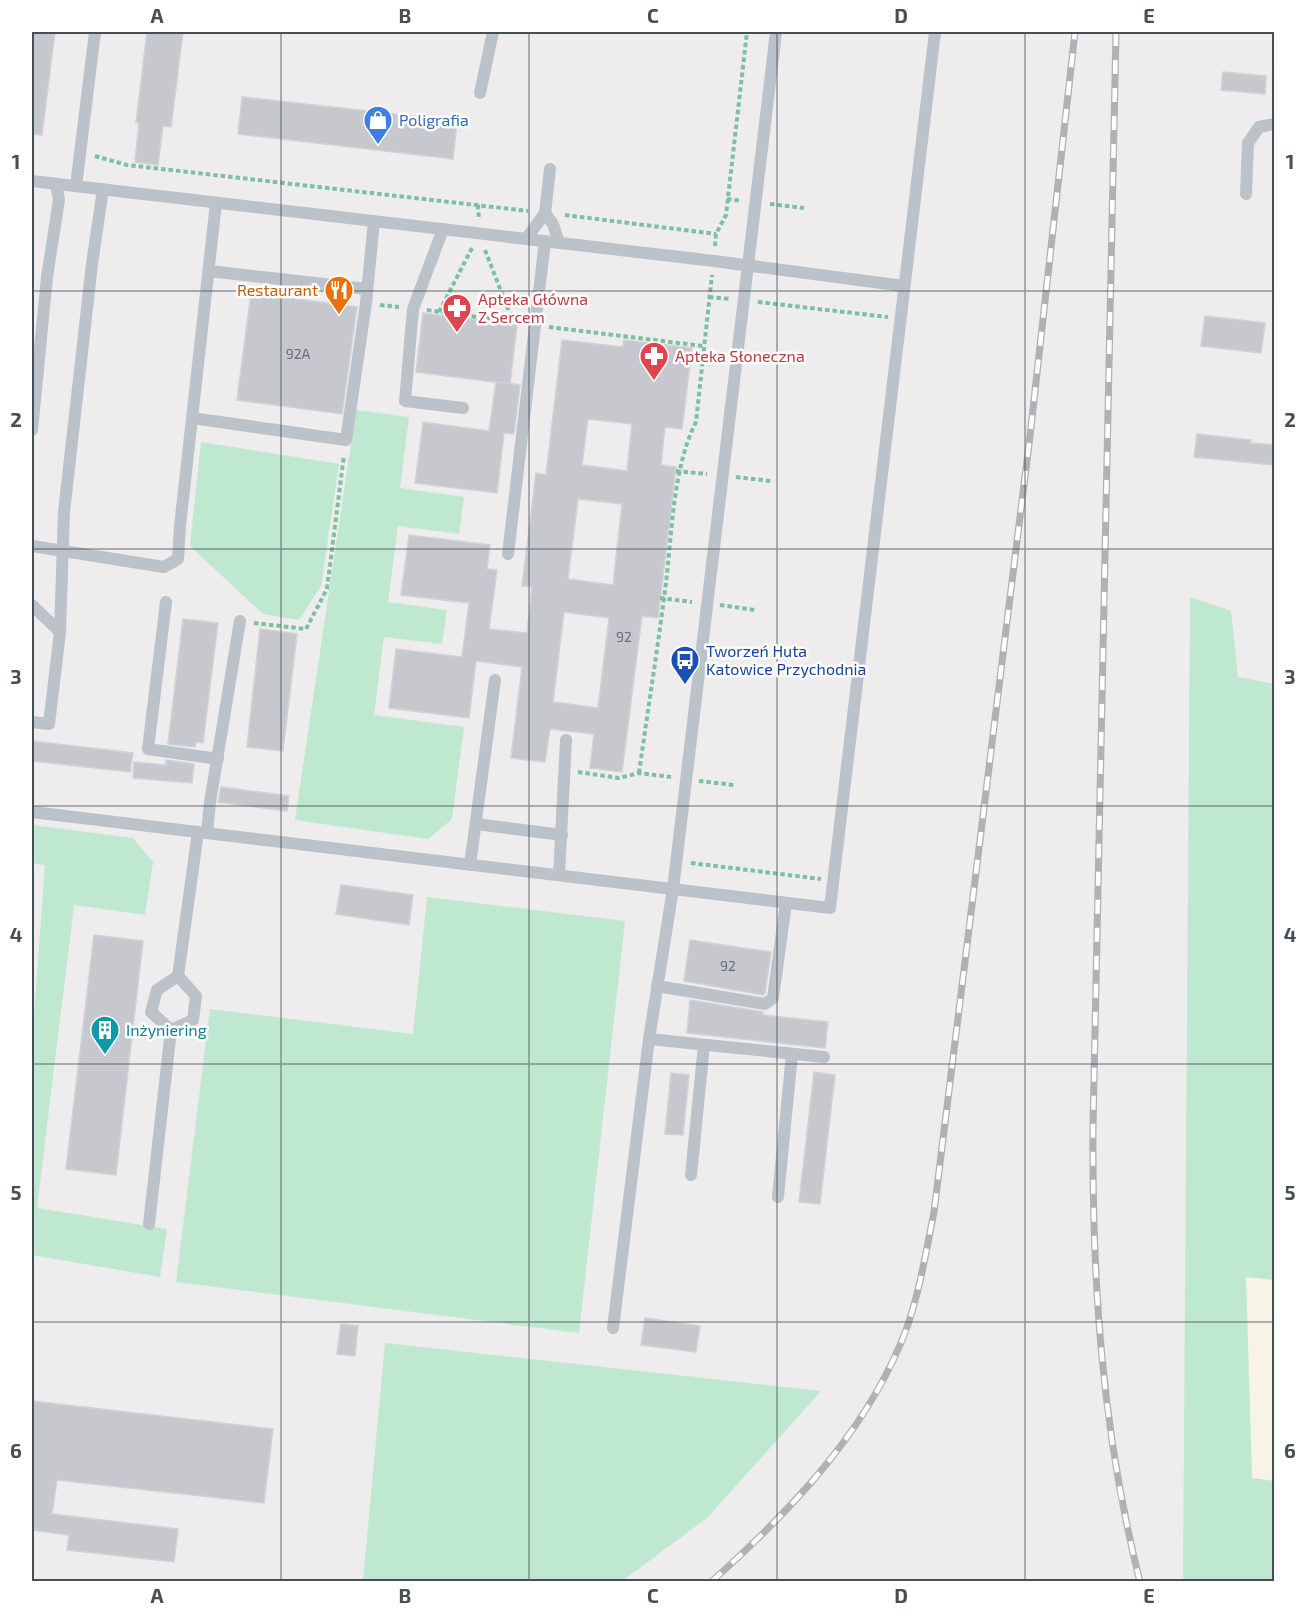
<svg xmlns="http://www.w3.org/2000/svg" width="1306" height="1613" viewBox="0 0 1306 1613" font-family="'Exo 2',sans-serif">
<rect width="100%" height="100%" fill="#eeecec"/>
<!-- commercial -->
<polygon fill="#f8f4e5" points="1246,1277 1274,1280 1274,1481 1252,1479"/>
<!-- green -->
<g fill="#bee8d0">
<polygon points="356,410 409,417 400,488 464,497 459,534 398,526 388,602 447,610 442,644 384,637 374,715 464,727 452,819 428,839 295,820"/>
<polygon points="201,442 339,464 321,586 299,620 263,614 190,546"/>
<polygon points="1190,597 1231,611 1238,677 1274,684 1274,1280 1246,1277 1252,1478 1274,1481 1274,1581 1183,1581"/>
<polygon points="32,825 133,838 153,862 145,915 74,905 37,1208 167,1229 160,1277 32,1255 32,1044 45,865 32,863"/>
<polygon points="427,897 625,921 579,1333 176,1282 210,1009 413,1034"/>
<polygon points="385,1343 821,1391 707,1518 622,1581 363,1581"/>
</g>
<!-- building -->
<g fill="#c7c8ce" stroke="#d0d2d7" stroke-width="1.5" fill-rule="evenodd">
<polygon points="32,32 55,32 42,135 32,134"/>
<polygon points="147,32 183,32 171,127 163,126 158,165 135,162 139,123 136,123"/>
<polygon points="1223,72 1266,76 1265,94 1221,90"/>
<polygon points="242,97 457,121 453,159 238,134"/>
<polygon points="251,293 357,307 342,414 237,400"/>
<polygon points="423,313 517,325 510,384 416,372"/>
<polygon points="1205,316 1265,323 1261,353 1201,346"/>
<path d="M562,340L623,347L624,340L692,348L682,429L665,427L661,465L676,467L658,618L642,616L622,772L590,768L594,734L550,729L545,762L511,758L522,667L476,661L469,718L389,708L396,649L462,657L469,603L401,595L409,535L490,545L487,569L497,570L489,629L527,633L532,587L522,586L536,473L546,475ZM588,419L632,424L627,471L582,465ZM578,499L622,504L613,585L568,579ZM564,612L609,618L598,708L553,702Z"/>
<polygon points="496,382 520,385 514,434 504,433 497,493 415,483 423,422 489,431"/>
<polygon points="1197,434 1251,440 1250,443 1275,445 1275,465 1194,457"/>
<polygon points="183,619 218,623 203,743 196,742 195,747 168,744"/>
<polygon points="260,629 297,634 283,751 247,747"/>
<polygon points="32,741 133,753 130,772 32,761"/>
<polygon points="166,760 194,764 192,783 133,778 134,762 166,765"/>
<polygon points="221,787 289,796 287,811 218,802"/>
<polygon points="341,885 413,895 409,925 336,914"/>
<polygon points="94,935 143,941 116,1175 66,1169"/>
<polygon points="690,940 771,952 765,993 763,995 684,981"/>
<polygon points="690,1000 763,1012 763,1015 828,1022 825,1048 687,1033"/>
<polygon points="814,1072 835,1075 820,1204 799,1202"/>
<polygon points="671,1073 689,1075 683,1135 665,1134"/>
<polygon points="645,1318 700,1326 696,1352 641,1345"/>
<polygon points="341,1324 358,1326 355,1356 337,1354"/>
<polygon points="32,1401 273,1429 264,1503 57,1480 52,1514 178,1529 174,1562 67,1550 69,1535 32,1530"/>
</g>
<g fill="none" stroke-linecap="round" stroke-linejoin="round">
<!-- path -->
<g stroke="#7ac1a2" stroke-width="4" stroke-dasharray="4.5 3" stroke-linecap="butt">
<polyline points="95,156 127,165 528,211"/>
<polyline points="727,199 742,201"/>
<polyline points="770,204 804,208"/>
<polyline points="478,205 479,220"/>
<polyline points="565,215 716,234"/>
<polyline points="715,246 716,234 726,215 747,32"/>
<polyline points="485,250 513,322"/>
<polyline points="709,297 730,299"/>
<polyline points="758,302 888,317"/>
<polyline points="380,305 399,307"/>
<polyline points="427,310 521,323"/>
<polyline points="439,312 472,248"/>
<polyline points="549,327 703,346"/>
<polyline points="676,471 707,474"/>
<polyline points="736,477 771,481"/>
<polyline points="660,598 692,602"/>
<polyline points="720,605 755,610"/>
<polyline points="254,623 306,629 327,589 344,455"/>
<polyline points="578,772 619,778 639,773 671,777"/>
<path d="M639,773C648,709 658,646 666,583C672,532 673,467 696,422L712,275"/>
<polyline points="699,781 734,785"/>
<polyline points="691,863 821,879"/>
</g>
<!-- service -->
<g stroke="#bbc2c9" stroke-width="12">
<polyline points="480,93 493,32"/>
<polyline points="32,181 714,261 904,286"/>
<polyline points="76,186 95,32"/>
<polyline points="1246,194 1248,143 1259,127 1274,124"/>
<polyline points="545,213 553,224 559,243"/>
<polyline points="443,229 413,309 405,401 463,408"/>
<polyline points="526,239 545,213 550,169"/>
<polyline points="209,271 367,289"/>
<polyline points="192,418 346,440 366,303 374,221"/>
<polyline points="32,430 47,277 59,200 56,184"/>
<polyline points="32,546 164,567 178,559 180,526 216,203"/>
<polyline points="508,554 545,241"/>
<polyline points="166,602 148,749 218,759"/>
<polyline points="32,605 60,632"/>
<polyline points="32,722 49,724 60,632 64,512 92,264 103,189"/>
<polyline points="32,812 830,908 935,32"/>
<polyline points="476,824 562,835"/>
<polyline points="207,833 210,802 240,621"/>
<polyline points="470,865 495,680"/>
<polyline points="559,875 566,740"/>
<polyline points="657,986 765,1004 773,998 786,903"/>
<polyline points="171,1030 193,1020 196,996 178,976"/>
<polyline points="649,1039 824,1057"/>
<polyline points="691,1175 704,1045"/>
<polyline points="778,1197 792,1054"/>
<polyline points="149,1224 171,1030 151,1012 157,990 178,976 198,832"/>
<polyline points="613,1328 649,1039 673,889 776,32"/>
</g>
<!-- rail casing -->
<g stroke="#aeb1b5" stroke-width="7">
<g id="rail">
<path d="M1116,32L1093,1127C1092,1282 1102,1431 1140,1582"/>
<path d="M711,1582C786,1515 860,1439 900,1345C918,1304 925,1256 934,1212L1030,436L1075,32"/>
</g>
</g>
<!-- rail -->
<use href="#rail" stroke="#fff" stroke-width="4.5" stroke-dasharray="14" stroke-linecap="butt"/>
</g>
<!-- grid -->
<path fill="none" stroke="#464e56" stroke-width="1.5" stroke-opacity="0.55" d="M281,32V1582M529,32V1582M777,32V1582M1025,32V1582M32,291H1274M32,549H1274M32,806H1274M32,1064H1274M32,1322H1274"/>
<!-- icons -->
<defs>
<g id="shop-pin" transform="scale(1.5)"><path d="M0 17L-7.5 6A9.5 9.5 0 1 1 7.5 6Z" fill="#3f7fe0" stroke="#fff"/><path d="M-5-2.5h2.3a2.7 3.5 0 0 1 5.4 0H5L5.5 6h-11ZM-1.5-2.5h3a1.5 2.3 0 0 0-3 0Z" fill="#fff"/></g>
<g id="restaurant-pin" transform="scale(1.5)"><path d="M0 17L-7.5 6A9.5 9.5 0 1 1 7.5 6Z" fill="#e8710a" stroke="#fff"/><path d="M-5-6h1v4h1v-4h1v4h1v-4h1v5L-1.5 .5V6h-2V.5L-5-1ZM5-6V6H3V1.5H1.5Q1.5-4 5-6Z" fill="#fff"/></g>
<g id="pharmacy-pin" transform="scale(1.5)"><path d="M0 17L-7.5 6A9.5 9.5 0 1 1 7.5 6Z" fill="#e0444e" stroke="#fff"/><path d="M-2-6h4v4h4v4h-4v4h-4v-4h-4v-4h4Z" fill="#fff"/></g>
<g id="bus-pin" transform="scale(1.5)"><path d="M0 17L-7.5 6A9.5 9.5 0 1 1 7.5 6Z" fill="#1a4fb4" stroke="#fff"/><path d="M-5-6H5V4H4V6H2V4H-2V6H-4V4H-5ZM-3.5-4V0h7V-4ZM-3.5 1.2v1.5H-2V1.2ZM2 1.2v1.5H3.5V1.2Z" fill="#fff"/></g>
<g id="building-pin" transform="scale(1.5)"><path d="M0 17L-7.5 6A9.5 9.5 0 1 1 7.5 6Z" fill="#0f9aa8" stroke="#fff"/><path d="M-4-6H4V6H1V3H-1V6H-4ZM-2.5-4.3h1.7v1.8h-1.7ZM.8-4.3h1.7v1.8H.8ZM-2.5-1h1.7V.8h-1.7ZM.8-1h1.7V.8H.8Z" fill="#fff"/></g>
</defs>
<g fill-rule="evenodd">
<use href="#shop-pin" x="378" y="120"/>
<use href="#restaurant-pin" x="339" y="290"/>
<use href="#pharmacy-pin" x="457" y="308"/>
<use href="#pharmacy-pin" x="654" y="356"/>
<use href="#bus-pin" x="685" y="660"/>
<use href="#building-pin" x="105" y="1030"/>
</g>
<g text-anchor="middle" stroke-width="5" stroke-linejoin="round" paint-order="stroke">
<!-- number labels -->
<g font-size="14" fill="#666c74">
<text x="298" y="359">92A</text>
<text x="624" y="642">92</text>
<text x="728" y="971">92</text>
</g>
<!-- shop labels -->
<g font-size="16" fill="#366cbe" stroke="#fff" text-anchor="start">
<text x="399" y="126">Poligrafia</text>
</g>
<!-- food labels -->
<g font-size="16" fill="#c56008" stroke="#fff" text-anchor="end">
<text x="318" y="296">Restaurant</text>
</g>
<!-- health labels -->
<g font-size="16" fill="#be3a42" stroke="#fff" text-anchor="start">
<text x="478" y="305">Apteka Główna<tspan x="478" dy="18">Z Sercem</tspan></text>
<text x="675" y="362">Apteka Słoneczna</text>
</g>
<!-- transit labels -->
<g font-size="16" fill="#164399" stroke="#fff" text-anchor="start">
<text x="706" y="657">Tworzeń Huta<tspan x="706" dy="18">Katowice Przychodnia</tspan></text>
</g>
<!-- culture labels -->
<g font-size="16" fill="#0d838f" stroke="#fff" text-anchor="start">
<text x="126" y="1036">Inżyniering</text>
</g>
</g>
<!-- border -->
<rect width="1306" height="1613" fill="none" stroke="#ffffff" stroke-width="66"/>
<rect x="33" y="33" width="1240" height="1547" fill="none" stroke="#464e56" stroke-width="2"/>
<g font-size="20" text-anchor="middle" font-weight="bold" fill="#464e56">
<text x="157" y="23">A</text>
<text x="405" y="23">B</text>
<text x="653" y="23">C</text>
<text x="901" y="23">D</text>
<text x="1149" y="23">E</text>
<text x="16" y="169">1</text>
<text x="1290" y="169">1</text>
<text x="16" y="427">2</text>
<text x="1290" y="427">2</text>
<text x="16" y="684">3</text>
<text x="1290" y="684">3</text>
<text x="16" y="942">4</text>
<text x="1290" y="942">4</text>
<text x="16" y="1200">5</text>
<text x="1290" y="1200">5</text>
<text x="16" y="1458">6</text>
<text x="1290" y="1458">6</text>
<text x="157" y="1603">A</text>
<text x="405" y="1603">B</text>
<text x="653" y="1603">C</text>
<text x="901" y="1603">D</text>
<text x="1149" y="1603">E</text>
</g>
</svg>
